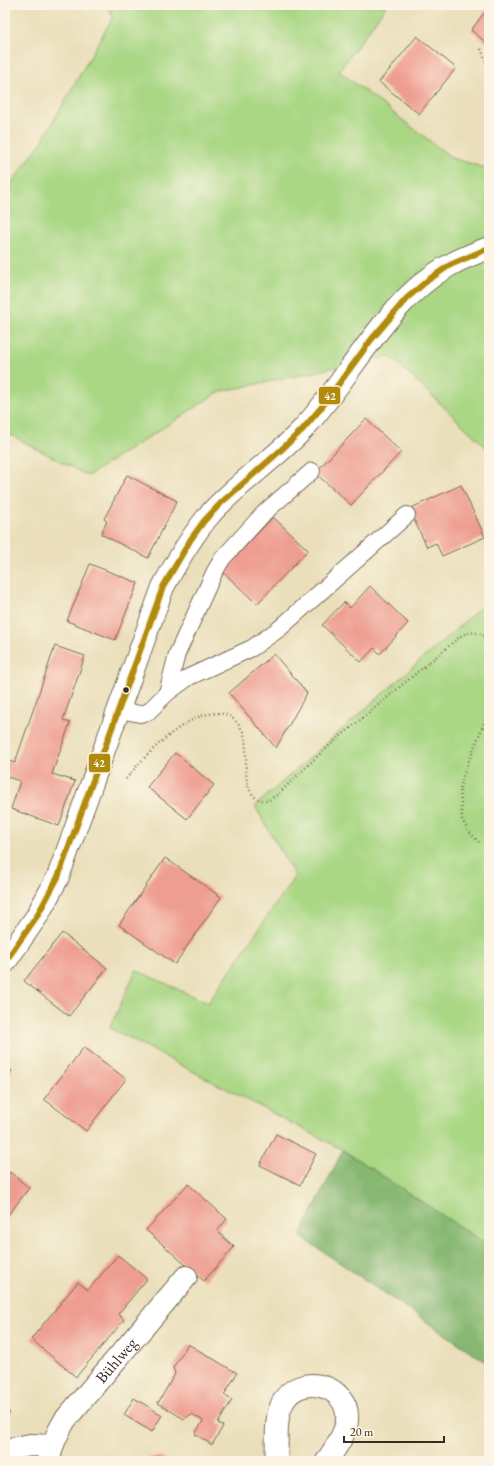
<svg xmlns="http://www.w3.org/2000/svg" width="494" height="1466" viewBox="0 0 494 1466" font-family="'EB Garamond',serif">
<rect width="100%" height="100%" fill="#fcf5e5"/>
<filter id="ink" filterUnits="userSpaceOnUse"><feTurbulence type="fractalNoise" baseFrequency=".025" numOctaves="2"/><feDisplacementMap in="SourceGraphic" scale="8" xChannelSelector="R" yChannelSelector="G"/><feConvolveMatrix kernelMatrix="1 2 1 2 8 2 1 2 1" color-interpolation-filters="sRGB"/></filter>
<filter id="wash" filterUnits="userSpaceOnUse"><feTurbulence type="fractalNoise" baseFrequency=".012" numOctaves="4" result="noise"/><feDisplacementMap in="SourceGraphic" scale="16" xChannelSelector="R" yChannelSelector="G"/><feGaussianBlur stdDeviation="0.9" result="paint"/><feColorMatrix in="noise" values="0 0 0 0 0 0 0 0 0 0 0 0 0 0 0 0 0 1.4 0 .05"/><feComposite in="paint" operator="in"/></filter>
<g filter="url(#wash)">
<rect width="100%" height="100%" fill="#eadfba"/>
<!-- green -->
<g fill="#a9d784" stroke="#728051">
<polygon points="107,5 387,5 339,71 452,158 489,169 489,450 390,356 219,392 88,476 5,432 5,192 41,143 113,17"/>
<polygon points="489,593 489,1246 343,1150 110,1028 136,970 208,1003 295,876 255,806 480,608"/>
</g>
<!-- forest -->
<polygon fill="#86b872" stroke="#607148" points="343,1150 489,1246 489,1364 300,1236"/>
<g id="blocks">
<!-- building -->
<g fill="#ee9e91">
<polygon points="489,7 489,45 471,30"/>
<polygon points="417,36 456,68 419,114 379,82"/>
<polygon points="366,419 401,452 351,505 315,473"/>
<polygon points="127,475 177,501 148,558 101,534 107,521 104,519"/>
<polygon points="461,485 485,537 442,556 436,543 427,547 409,509"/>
<polygon points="273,517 308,550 257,604 222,571"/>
<polygon points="90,564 138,583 115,640 67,621"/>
<polygon points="370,586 408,623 380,654 374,648 361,662 322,625 344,602 350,608"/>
<polygon points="55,646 85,656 63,720 70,723 52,774 75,781 59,826 11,809 20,781 5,776 5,759 15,763"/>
<polygon points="274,654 307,693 276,748 229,693"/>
<polygon points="175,753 214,785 187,819 147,787"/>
<polygon points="165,858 221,897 175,964 119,925"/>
<polygon points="62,933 107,968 69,1016 24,981"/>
<polygon points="84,1047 126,1079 86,1131 44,1099"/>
<polygon points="5,1065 12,1071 5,1080"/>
<polygon points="5,1085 10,1088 5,1094"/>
<polygon points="276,1134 316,1154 300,1185 260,1165"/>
<polygon points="10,1172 29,1188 5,1219 5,1179"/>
<polygon points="188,1184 227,1219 217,1231 234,1247 204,1281 146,1230"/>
<polygon points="118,1255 147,1279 118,1314 124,1320 76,1377 31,1339 78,1282 88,1290"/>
<polygon points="188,1344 237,1373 224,1395 232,1400 218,1423 223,1426 212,1445 195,1434 203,1421 192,1414 184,1419 158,1403 175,1374 173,1368"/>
<polygon points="134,1398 162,1415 152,1432 124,1415"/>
<polygon points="5,1409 10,1413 5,1419"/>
<polygon points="160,1456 168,1461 144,1461 144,1460"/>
</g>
</g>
</g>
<g filter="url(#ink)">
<use href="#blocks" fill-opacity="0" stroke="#786955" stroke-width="1"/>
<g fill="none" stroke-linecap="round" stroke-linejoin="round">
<!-- service casing -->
<g stroke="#786955" stroke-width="18">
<g id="service">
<polyline points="167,693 177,654 214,573 222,559 265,512 312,471"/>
<polyline points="119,710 140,714 148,712 167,693 189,677 252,648 279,629 407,515"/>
</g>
</g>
<!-- minor casing -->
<g stroke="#786955" stroke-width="24">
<g id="minor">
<polyline points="5,1450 30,1445 52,1446"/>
<path id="s1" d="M49,1461C51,1446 57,1433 65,1420L186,1277"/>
<path d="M276,1461C278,1443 274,1421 282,1404C297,1371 350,1384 347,1420C346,1435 334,1449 327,1461"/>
</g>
</g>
<!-- tertiary casing -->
<g stroke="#786955" stroke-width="24">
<path id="tertiary" d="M5,962L37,916L58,877L163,587C177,561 192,535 211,513C239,482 275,459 303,429C351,377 387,299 450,265C462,258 476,253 489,248"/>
</g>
<!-- path -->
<g stroke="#786955" stroke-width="2.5" stroke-dasharray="1 3" stroke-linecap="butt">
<polyline points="481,49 489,69"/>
<polyline points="489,131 488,132 489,136"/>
<path d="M126,779C144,756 200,696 232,718C236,721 241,727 243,732C251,753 238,782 257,799L267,801L277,795L323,751L462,635C472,631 479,632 489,638"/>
<polyline points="479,842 468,831 462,819 460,788 464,773 489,711"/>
</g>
<!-- service -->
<use href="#service" stroke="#fff" stroke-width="16"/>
<!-- minor -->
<use href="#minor" stroke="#fff" stroke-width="22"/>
<!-- tertiary -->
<use href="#tertiary" stroke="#fff" stroke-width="22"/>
<!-- bus-1 casing -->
<g stroke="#fcf5e5" stroke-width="9">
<polyline id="bus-1" points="5,962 37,916 58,877 163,587 191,539 204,521 222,502 281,450 303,429 321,408 371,340 407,298 428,280 450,265 489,248"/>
</g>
<!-- bus-1 -->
<use href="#bus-1" stroke="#b18b0c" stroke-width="6"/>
</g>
</g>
<!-- markers -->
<circle fill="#3b2a1e" stroke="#fcf5e5" stroke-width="1.5" cx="126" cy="690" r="3.5"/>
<g text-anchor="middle" stroke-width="3" stroke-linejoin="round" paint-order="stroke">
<!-- street labels -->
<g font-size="16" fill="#3b2a1e" stroke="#fcf5e5">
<text dy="6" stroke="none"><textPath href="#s1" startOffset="123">Bühlweg</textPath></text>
</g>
</g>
<g stroke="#fcf5e5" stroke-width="1.5">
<rect x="318" y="386" width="23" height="19" rx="4" fill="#b18b0c"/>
<rect x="88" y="753" width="23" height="20" rx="4" fill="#b18b0c"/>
</g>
<g font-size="11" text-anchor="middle" font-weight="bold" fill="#fff">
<text x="330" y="400">42</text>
<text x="99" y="767">42</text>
</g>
<!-- margin -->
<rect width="494" height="1466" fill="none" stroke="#fcf5e5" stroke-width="20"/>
<!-- scale -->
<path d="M344 1436v6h100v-6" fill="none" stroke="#3b2a1e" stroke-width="2"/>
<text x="350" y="1436" font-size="12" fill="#3b2a1e" stroke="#fcf5e5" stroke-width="3" paint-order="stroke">20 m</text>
</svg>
